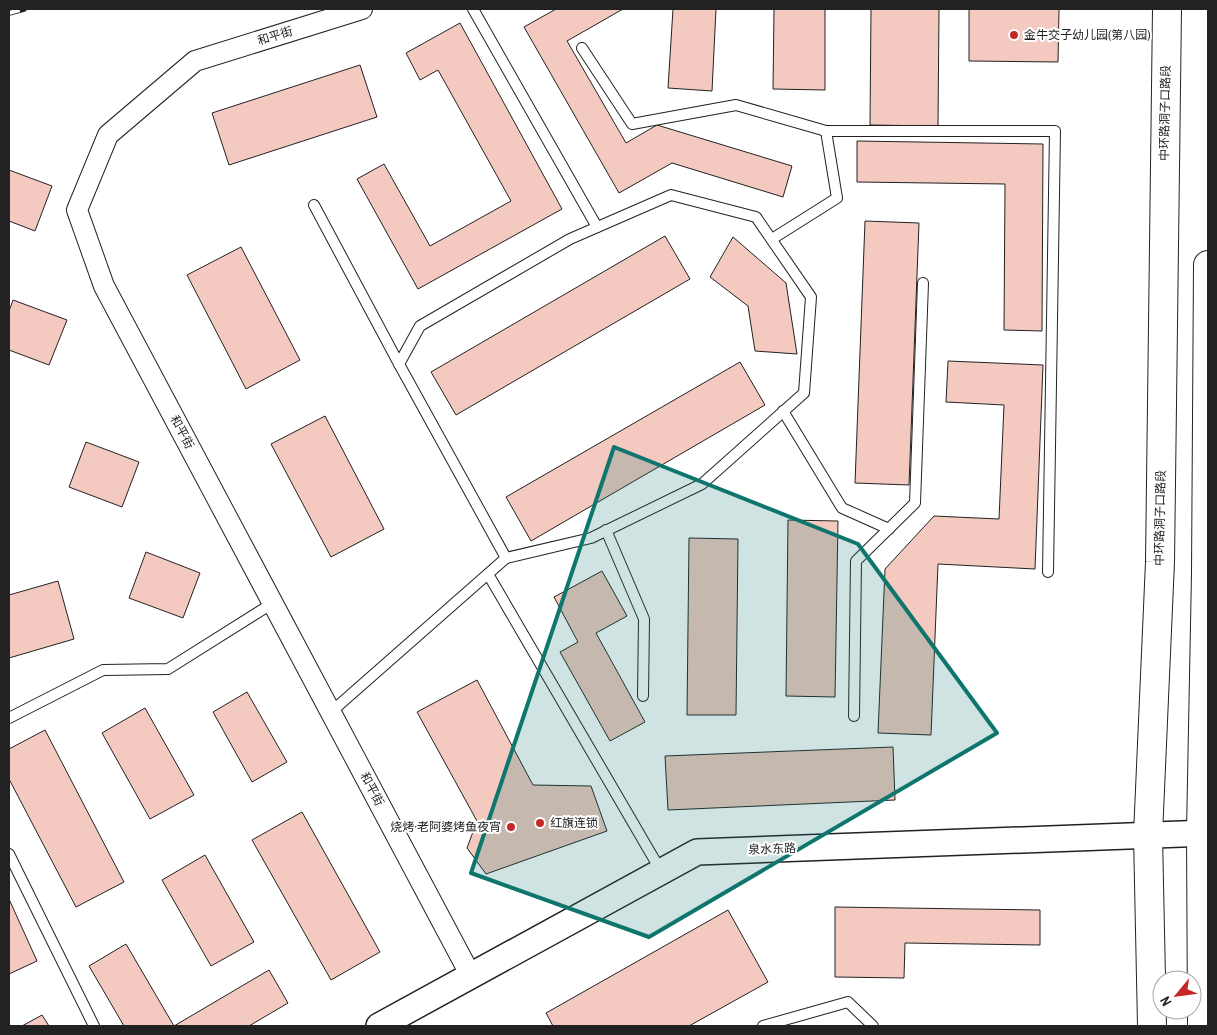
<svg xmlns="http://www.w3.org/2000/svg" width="1217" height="1035" viewBox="0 0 1217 1035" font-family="'Archivo Narrow','Noto Sans SC',sans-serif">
<rect width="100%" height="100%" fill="#fff"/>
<!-- building -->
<g fill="#f3c9c0" stroke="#222">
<polygon points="556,9 623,9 567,41 626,143 657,125 792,166 783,197 672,163 619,193 524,27"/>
<polygon points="673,9 716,9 712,91 668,88"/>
<polygon points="774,9 825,9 825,90 773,89"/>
<polygon points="871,9 939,9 938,126 870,125"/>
<polygon points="969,9 1059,9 1058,62 969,61"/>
<polygon points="460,23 562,209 418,289 357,179 384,164 430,246 511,201 438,70 420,80 406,53"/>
<polygon points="360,65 377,117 229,165 212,113"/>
<polygon points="857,141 1043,144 1042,331 1004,330 1005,184 857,182"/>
<polygon points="9,170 52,186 35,231 9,221"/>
<polygon points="865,221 919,223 909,485 855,483"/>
<polygon points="665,236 690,279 456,415 431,372"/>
<polygon points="733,237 786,283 797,354 755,351 748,306 710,277"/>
<polygon points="241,247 300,360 246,389 187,275"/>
<polygon points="13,300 67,320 49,365 9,350 9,311"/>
<polygon points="948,361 1043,365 1035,569 938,564 931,735 878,733 885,569 934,516 999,519 1004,405 946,402"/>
<polygon points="740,362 765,405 531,541 506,497"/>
<polygon points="325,416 384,529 331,557 271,444"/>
<polygon points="86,442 139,462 122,507 69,487"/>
<polygon points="788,520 838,521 835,697 786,696"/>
<polygon points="689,538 738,539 736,715 687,715"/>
<polygon points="146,552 200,573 183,618 129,598"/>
<polygon points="602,571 627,616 596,633 645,722 610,741 560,652 578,642 554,597"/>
<polygon points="58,581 74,639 9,658 9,595"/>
<polygon points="477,680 533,785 591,786 607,831 486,874 467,848 477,821 417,712"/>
<polygon points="247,692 287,762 252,782 213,712"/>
<polygon points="145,708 194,795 150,819 102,733"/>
<polygon points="45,730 124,882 76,907 9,779 9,749"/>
<polygon points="893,747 895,800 668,810 665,756"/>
<polygon points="302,812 380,952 331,980 252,840"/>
<polygon points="205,855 254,942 211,966 162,880"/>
<polygon points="9,899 37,961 9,974"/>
<polygon points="835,907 1040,910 1040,945 905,943 904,978 835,977"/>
<polygon points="728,910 768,982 689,1026 553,1026 546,1013"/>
<polygon points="126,944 174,1026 269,970 288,1003 249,1026 124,1026 89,966"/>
<polygon points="42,1015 49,1026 22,1026"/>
</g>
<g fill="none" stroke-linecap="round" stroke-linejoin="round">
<!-- service casing -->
<g stroke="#222" stroke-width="12">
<g id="service">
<polyline points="473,9 597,227"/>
<polyline points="582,48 632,124 736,105 826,131 1055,131 1048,572"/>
<polyline points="314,205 399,364 506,558"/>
<polyline points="772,239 837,198 826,131"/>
<polyline points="783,411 842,508 889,529"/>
<polyline points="606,530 644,619 643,696"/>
<polyline points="488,574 661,871"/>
<polyline points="331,712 506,558 591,538 702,484 804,393 811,297 756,217 671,195 570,239 420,326 399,364"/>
<polyline points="854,716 856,561 915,503 923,283"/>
<polyline points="9,718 103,670 168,669 273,603"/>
<polyline points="9,854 94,1026"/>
<polyline points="763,1026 848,1002 873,1026"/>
</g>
</g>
<!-- minor casing -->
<g stroke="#222" stroke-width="22">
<polyline id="minor" points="362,9 195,61 108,135 77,210 104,286 471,976"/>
</g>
<!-- tertiary casing -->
<g stroke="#222" stroke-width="28">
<polyline id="tertiary" points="379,1026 697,852 1208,833"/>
</g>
<!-- primary casing -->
<g stroke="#222" stroke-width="30">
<g id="primary">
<polyline points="1152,1026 1148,835 1160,562 1167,9"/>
<polyline points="1202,1026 1201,832 1206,573 1208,265"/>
</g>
</g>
<!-- service -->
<use href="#service" stroke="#fff" stroke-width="10"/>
<!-- minor -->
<use href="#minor" stroke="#fff" stroke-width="20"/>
<!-- tertiary -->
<use href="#tertiary" stroke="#fff" stroke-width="25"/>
<!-- primary -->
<use href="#primary" stroke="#fff" stroke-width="28"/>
<!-- rail casing -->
<g stroke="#222" stroke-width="5.5">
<polyline id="rail" points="9,13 24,9"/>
</g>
<!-- rail -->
<use href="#rail" stroke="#fff" stroke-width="4" stroke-dasharray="11" stroke-linecap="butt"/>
</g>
<!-- marked area -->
<path fill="#0f766e" fill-opacity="0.2" stroke="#0f766e" stroke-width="4" stroke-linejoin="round" d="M614,447L858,544L997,733L649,937L471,873Z"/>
<!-- markers -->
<g fill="#c62828" stroke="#fff" stroke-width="2">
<circle cx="1014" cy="35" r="5"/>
<circle cx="540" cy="823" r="5"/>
<circle cx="511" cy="827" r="5"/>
</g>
<g text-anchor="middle" stroke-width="4" stroke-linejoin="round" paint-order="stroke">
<!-- poi labels -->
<g font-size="12" fill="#222" stroke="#fff" text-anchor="start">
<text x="1024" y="39">金牛交子幼儿园(第八园)</text>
<text x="550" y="827">红旗连锁</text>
<text x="501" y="831" text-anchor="end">烧烤·老阿婆烤鱼夜宵</text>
</g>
<!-- street labels -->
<g font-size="12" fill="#222" stroke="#fff">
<text transform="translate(275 36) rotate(-17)" y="4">和平街</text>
<text transform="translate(1165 113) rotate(-89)" y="4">中环路洞子口路段</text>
<text transform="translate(182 432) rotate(62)" y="4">和平街</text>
<text transform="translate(1160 518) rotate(-89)" y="4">中环路洞子口路段</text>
<text transform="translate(372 789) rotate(62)" y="4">和平街</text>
<text transform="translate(772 849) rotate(-2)" y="4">泉水东路</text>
</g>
</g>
<!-- border -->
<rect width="1217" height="1035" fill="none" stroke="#222222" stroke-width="20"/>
<!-- north arrow -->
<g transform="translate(1177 995) rotate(241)"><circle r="24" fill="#ffffff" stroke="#a7a7a7"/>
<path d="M0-4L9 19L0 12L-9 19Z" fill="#c62828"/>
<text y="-8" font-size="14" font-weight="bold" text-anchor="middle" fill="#222222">N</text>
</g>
</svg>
